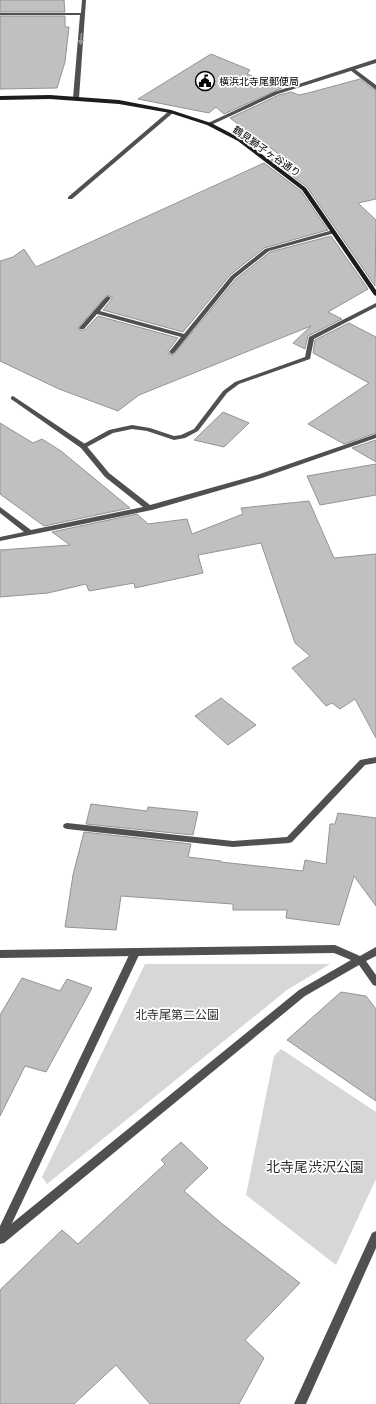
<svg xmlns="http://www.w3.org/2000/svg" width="376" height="1404" viewBox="0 0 376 1404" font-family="'IBM Plex Sans','Noto Sans JP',sans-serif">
<rect width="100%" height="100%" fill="#fff"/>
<!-- green -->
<g fill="#d7d7d7">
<polygon points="145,964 330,964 287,990 47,1184 42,1177"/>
<polygon points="281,1049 376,1112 376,1179 336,1265 246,1195 274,1056"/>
</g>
<!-- building -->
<g fill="#c0c0c0" stroke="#949494">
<polygon points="0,0 64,0 65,12 0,12"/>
<polygon points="0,16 65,16 65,27 69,27 65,62 57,88 0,89"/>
<polygon points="211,54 250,70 247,74 282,88 224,114 216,107 209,113 138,99"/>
<polygon points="360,79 376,91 376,199 358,203 376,220 375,286 307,187 271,160 280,155 230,118 279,95 291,92 299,95 308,93"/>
<polygon points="264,163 301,191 328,230 264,248 230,275 183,332 103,310 112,299 112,297 107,295 78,328 80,330 85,330 98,316 178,338 168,351 168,353 173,355 236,279 270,252 331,236 368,289 328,312 342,319 308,336 305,349 293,343 311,326 139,395 118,411 59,389 0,361 0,261 13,257 24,249 36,267"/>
<polygon points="349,323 376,337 376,433 344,444 308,424 369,383 313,353 315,340"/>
<polygon points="223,412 249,423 224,447 194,440"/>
<polygon points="0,423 33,443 42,439 61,451 130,508 44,526 0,494"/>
<polygon points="376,440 376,462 352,448"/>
<polygon points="376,464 376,495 320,505 307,476"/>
<polygon points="309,501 334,558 376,554 376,738 355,699 340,709 332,703 326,706 292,668 310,656 295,643 261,543 198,555 203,573 135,588 134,583 89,591 86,584 48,593 0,597 0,550 70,545 52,532 137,514 148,524 187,519 192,534 243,514 241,508"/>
<polygon points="221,698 256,725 228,745 195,716"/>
<polygon points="91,804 147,811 148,807 198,812 193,835 86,824"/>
<polygon points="338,813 376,818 376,906 354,876 339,925 286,918 287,910 233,910 233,904 121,896 116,930 65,927 73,875 84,832 191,844 188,857 221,861 221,862 303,871 305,860 326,864 330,824 335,824"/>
<polygon points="22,978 60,991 67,979 92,988 46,1072 25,1066 0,1116 0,1015"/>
<polygon points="341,992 366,996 376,1009 376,1101 287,1040"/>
<polygon points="181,1142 208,1168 184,1191 221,1223 300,1283 245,1340 264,1358 239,1404 150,1404 116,1365 74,1404 0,1404 0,1290 62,1230 78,1244 165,1164 161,1160"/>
</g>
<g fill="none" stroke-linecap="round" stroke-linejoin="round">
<!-- lane -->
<g fill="#505050" fill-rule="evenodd">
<polygon points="352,67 376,85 376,90 350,70 349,69"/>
<polygon points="376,303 376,307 314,339 310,359 239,384 227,393 198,431 185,438 174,440 147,431 132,429 113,433 85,448 83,448 80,446 109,430 132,425 150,428 174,436 181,435 194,429 223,391 235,382 305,357 309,337"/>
<polygon points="135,949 138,950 140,953 4,1240 0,1242 0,1226 130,953 132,950"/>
</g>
<!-- street -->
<g fill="#505050" fill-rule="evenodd">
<polygon points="82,0 86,0 79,98 76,100 73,98 80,15 0,15 0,13 81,13"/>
<polygon points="376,59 376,63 278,94 211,125 206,124 274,92"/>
<polygon points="169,111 174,112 72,199 68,199 68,197"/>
<polygon points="333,230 335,231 335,233 269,251 235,278 174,353 172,354 169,352 181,337 97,314 84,329 80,329 79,328 106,297 108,296 111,298 100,311 184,334 231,276 265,249"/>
<polygon points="13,396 85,444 109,473 150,505 257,475 376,434 376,438 262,478 152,510 0,541 0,537 24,532 0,513 0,507 31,530 143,507 105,477 81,448 11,399 11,397"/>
<polygon points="376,757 376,763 365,765 292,842 289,843 233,847 67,829 64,828 63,826 64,824 67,823 233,841 287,837 360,760"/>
<polygon points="335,945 360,956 376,947 376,956 366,961 376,975 376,986 373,985 359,965 305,996 4,1243 0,1244 0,1233 299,990 351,960 334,953 0,958 0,950"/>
<polygon points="376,1231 376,1248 306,1404 294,1404 372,1233"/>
</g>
<!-- secondary -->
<polygon fill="#1d1d1d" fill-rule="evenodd" points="50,95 119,100 171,110 211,123 242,139 306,188 376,290 376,296 374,295 302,190 238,141 207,125 170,113 119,104 50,99 0,100 0,96"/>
</g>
<!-- one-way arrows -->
<defs><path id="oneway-solid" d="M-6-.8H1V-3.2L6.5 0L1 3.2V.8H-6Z"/></defs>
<use fill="#969696" href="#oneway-solid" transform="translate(81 39) rotate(95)"/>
<!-- icons -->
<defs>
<g id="civic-ring" transform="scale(1)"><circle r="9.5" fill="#fff" stroke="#000" stroke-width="1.5"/><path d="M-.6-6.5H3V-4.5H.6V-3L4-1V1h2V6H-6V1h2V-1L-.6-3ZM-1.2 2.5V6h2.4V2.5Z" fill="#000"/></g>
</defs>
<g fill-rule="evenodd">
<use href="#civic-ring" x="205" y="81"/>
</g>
<g text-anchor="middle" stroke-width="3.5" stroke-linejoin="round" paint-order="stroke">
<!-- far-poi labels -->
<g font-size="10" fill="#000" stroke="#fff" text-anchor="start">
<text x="219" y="85">横浜北寺尾郵便局</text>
</g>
<!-- far-street labels -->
<g font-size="10" fill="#000" stroke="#fff">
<text transform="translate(267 151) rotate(35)" y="4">鶴見獅子ヶ谷通り</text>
</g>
<!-- park labels -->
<g font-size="12" fill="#2e2e2e" stroke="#fff">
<text x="177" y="1019">北寺尾第二公園</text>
</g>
<!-- near-park labels -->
<g font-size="14" fill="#2e2e2e" stroke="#fff">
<text x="315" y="1172">北寺尾渋沢公園</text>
</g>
</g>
</svg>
